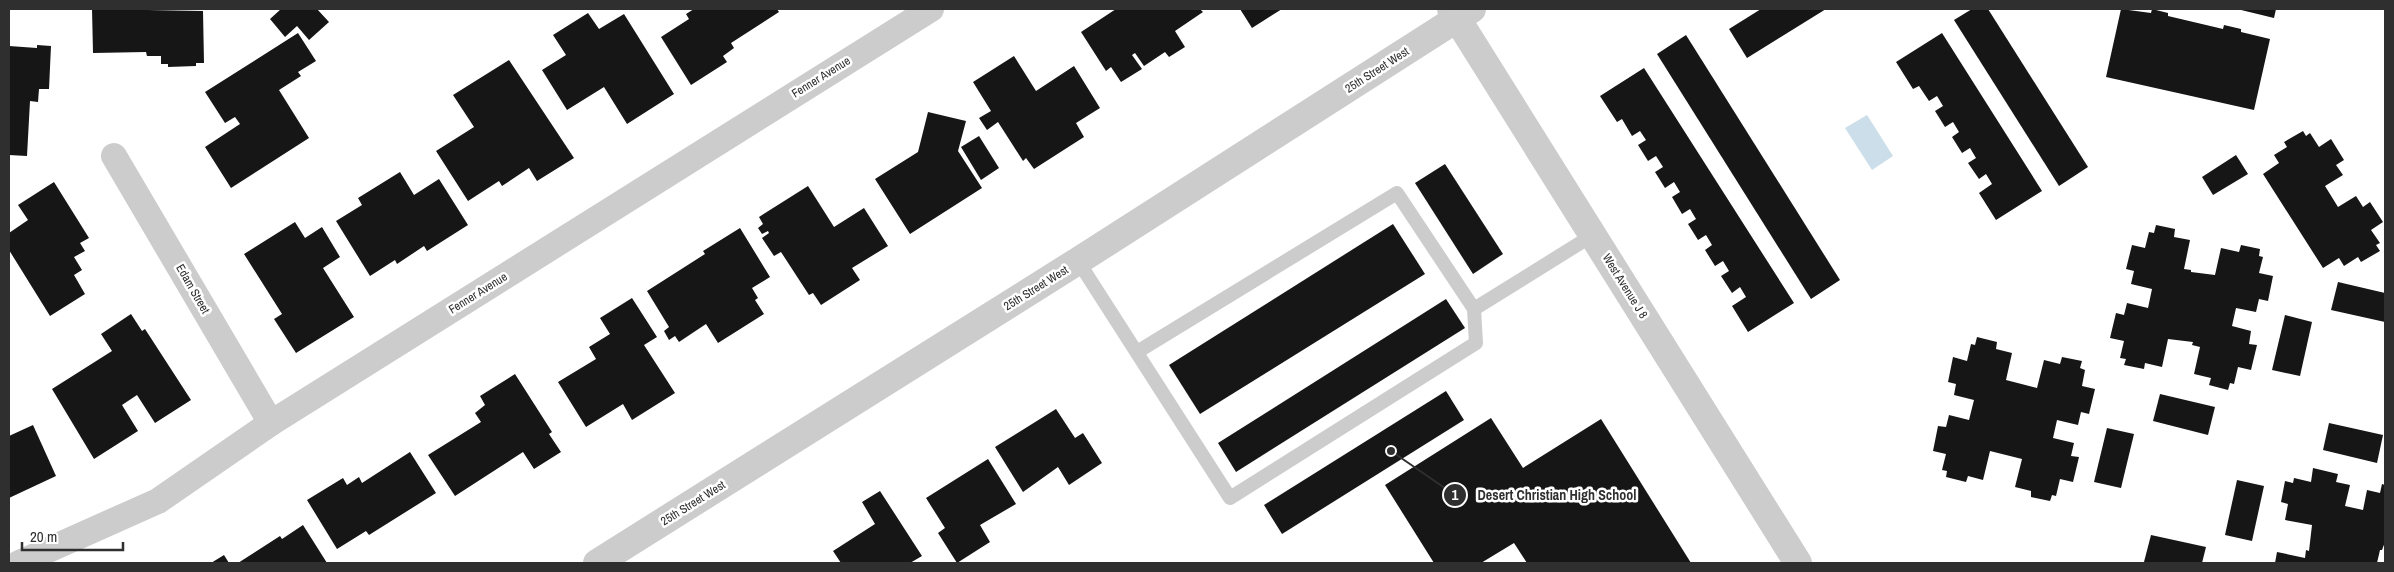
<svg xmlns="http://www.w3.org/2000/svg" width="2394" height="572" viewBox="0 0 2394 572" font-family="'Archivo Narrow',sans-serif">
<rect width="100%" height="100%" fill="#fff"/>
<!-- water -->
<polygon fill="#cbdee9" points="1867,115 1893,156 1872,170 1845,128"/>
<!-- building -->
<g fill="#161616">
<polygon points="92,9 203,11 204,63 196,63 196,66 168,67 168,64 161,64 161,56 147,56 146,52 93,53"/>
<polygon points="281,9 317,9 329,22 309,40 297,26 285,37 270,19"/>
<polygon points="694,9 777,9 779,12 731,43 734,48 723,56 727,62 691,85 661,37 689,19 686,14"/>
<polygon points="1116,9 1200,9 1203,12 1175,31 1185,47 1169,57 1165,52 1144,66 1135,53 1132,55 1142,69 1121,82 1111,67 1106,71 1081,32"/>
<polygon points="1240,9 1282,9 1252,28"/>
<polygon points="1761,9 1826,9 1747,58 1729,29"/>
<polygon points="1972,9 1988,9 2088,167 2059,186 1954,20"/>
<polygon points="2121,9 2151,13 2152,9 2168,13 2168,16 2223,29 2224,25 2241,29 2241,32 2270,39 2254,110 2106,77"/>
<polygon points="2237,9 2276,9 2274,18"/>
<polygon points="588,13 599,29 624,14 674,94 627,124 604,87 567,110 542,70 566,55 553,35"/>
<polygon points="298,33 316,61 298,72 301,76 279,90 309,138 231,188 205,147 240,124 235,117 225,123 205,92"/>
<polygon points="1942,33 2042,191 1996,220 1979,193 1992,184 1986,174 1979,179 1968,163 1976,158 1970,148 1962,153 1952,137 1959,132 1953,122 1945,127 1935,111 1943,106 1937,96 1929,101 1919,86 1913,89 1896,62"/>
<polygon points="1686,35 1840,280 1811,299 1657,54"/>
<polygon points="37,45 51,46 49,89 39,89 38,102 30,101 27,156 9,155 9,46 37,48"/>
<polygon points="1014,56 1036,91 1074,66 1100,108 1076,123 1084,137 1034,169 1026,158 1023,161 998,122 987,130 979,118 991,111 973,82"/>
<polygon points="509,60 574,158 537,181 529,168 502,186 499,181 468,201 436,151 474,127 453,95"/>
<polygon points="1644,68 1794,303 1748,332 1732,306 1746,297 1740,287 1732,293 1721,276 1729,271 1723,261 1715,266 1705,250 1712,245 1706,235 1698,240 1688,224 1696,219 1690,209 1682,214 1672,197 1680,192 1674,182 1665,188 1655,172 1663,167 1656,156 1648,161 1638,145 1646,140 1640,131 1632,136 1622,119 1617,122 1600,96"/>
<polygon points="928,112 966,121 958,151 982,188 910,234 875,179 918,152"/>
<polygon points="2303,131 2306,136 2310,133 2319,147 2331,139 2344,160 2336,165 2343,175 2325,186 2338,207 2356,196 2363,207 2370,202 2383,222 2371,230 2380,243 2376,245 2380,251 2361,262 2358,257 2344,266 2339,258 2323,268 2263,174 2279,163 2274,155 2287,147 2284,142"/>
<polygon points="979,136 999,168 981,180 961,147"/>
<polygon points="2236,155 2248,174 2213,195 2202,177"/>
<polygon points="1445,164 1503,254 1473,274 1415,183"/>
<polygon points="400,172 414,195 439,179 468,225 427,251 424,246 397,264 395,260 370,276 336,221 362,205 358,198"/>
<polygon points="54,182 89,238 80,243 85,251 74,257 82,270 74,275 85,294 50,316 9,250 9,233 28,220 18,205"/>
<polygon points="808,186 834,227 864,208 888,246 852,268 860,280 821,305 813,293 809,295 781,252 774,256 762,238 769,233 768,231 762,234 758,228 763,224 759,217"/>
<polygon points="295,222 305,238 322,227 340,257 323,268 354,317 296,353 274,319 282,314 244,254"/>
<polygon points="1393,224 1425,274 1200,414 1169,365"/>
<polygon points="2156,225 2175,229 2174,237 2190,240 2184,269 2191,270 2191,272 2215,275 2221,248 2239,252 2241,245 2260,249 2259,256 2263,257 2259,273 2273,276 2268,301 2259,299 2256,312 2236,308 2232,326 2251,331 2249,344 2257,345 2251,370 2238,367 2234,384 2230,383 2228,390 2209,385 2211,378 2194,374 2200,347 2192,345 2193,342 2168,339 2162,367 2145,363 2144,369 2124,365 2126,359 2120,358 2124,341 2110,338 2116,313 2124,315 2127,303 2148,308 2152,289 2131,284 2134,271 2126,269 2132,245 2145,248 2149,232 2154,233"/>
<polygon points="740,228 770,277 752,288 758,298 755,300 764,314 718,343 706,324 679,342 675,336 669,340 664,331 669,327 647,291 705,254 703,251"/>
<polygon points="2338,282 2385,293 2385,322 2331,310"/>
<polygon points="632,298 657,337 644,345 675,393 632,420 623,404 586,427 558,382 596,359 589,347 610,334 600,318"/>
<polygon points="1446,299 1465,328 1236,472 1218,443"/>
<polygon points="131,314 142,331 145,329 191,400 155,423 137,395 122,405 138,431 94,459 52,389 112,351 101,334"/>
<polygon points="2285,315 2312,322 2300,376 2272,370"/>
<polygon points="1977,337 1997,342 1996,349 2012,353 2006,380 2037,388 2044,360 2060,364 2062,357 2082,361 2080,368 2085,370 2082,386 2095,389 2089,414 2081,412 2078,425 2057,420 2053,438 2074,443 2071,456 2079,457 2073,482 2060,479 2056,496 2052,495 2050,501 2031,497 2031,491 2015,487 2022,459 1990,451 1983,480 1968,476 1966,482 1946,477 1947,471 1942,470 1946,454 1933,451 1938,426 1946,427 1949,415 1969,420 1974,400 1954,395 1956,384 1948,382 1953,357 1967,361 1971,344 1975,345"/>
<polygon points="515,374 552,432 549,434 561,452 534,469 523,452 455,496 428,455 481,422 475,413 485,405 480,396"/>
<polygon points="1446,391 1464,420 1282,534 1264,505"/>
<polygon points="2160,394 2215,407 2208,435 2153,421"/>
<polygon points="1056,409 1075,438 1083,433 1102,463 1069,485 1058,467 1023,492 995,447"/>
<polygon points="1491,418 1523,468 1601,419 1691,563 1527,563 1514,543 1481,563 1434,563 1385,485"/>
<polygon points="2329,423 2383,435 2377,463 2323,450"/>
<polygon points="33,425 56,476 9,498 9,436"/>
<polygon points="2107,428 2134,434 2121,488 2094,482"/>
<polygon points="410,452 436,493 369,535 366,531 337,549 307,500 343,478 347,485 359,477 362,483"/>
<polygon points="988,459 1016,504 980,525 990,542 957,563 938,533 945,528 926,498"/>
<polygon points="2313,468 2338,474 2336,482 2350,485 2345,506 2363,510 2367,490 2380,493 2382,484 2385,485 2385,542 2382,550 2380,550 2377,563 2275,563 2277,552 2305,558 2306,550 2309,551 2312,525 2285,520 2288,504 2281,502 2285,481 2293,483 2294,478 2311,482"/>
<polygon points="2237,480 2264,486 2252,541 2225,535"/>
<polygon points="880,491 922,556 910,563 841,563 833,551 875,524 862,502"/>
<polygon points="303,525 327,563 238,563 280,536 282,539"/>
<polygon points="2151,535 2206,547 2202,563 2144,562"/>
<polygon points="224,555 229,563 211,563"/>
</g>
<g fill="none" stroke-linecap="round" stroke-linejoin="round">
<!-- service -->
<g stroke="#ccc" stroke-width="14">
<polyline points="1078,261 1230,498 1476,343 1474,309 1397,193 1137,352"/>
<polyline points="1474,309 1593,235"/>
</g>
<!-- minor -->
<g stroke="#ccc" stroke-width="26">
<polyline points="114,156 271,423"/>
<polyline points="19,563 158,501 271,423 931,9"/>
</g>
<!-- tertiary -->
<g stroke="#ccc" stroke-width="28">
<polyline points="1451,9 1798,563"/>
<polyline points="597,563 1078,261 1472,9"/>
</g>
</g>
<g text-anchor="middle" stroke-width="5" stroke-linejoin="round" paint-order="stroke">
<!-- street labels -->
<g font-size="12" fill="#2f2f2f" stroke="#fff">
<text transform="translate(1377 70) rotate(-33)" y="4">25th Street West</text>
<text transform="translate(821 77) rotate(-32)" y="4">Fenner Avenue</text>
<text transform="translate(1625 286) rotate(58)" y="4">West Avenue J 8</text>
<text transform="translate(1036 288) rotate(-32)" y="4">25th Street West</text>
<text transform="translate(193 289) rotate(60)" y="4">Edam Street</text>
<text transform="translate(478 293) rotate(-32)" y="4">Fenner Avenue</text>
<text transform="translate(693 503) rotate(-32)" y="4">25th Street West</text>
</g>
</g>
<!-- callouts -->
<path fill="none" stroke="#2f2f2f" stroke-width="2" d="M1391 451L1455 495"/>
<g fill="#2f2f2f" stroke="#fff" stroke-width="2">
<circle cx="1391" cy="451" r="5"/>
<circle cx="1455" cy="495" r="12"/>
</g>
<g font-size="15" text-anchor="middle" font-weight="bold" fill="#fff">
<text x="1455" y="500">1</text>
</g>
<g font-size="14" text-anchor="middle" font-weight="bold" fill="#2f2f2f" stroke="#fff" stroke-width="5" stroke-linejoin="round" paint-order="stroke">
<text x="1557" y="500">Desert Christian High School</text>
</g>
<!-- border -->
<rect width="2394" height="572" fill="none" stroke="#2f2f2f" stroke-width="20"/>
<!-- scale -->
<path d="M22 542v8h101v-8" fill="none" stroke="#2f2f2f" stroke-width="2.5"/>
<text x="30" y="542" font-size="15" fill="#2f2f2f" stroke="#ffffff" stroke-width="4" paint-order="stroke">20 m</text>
</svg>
